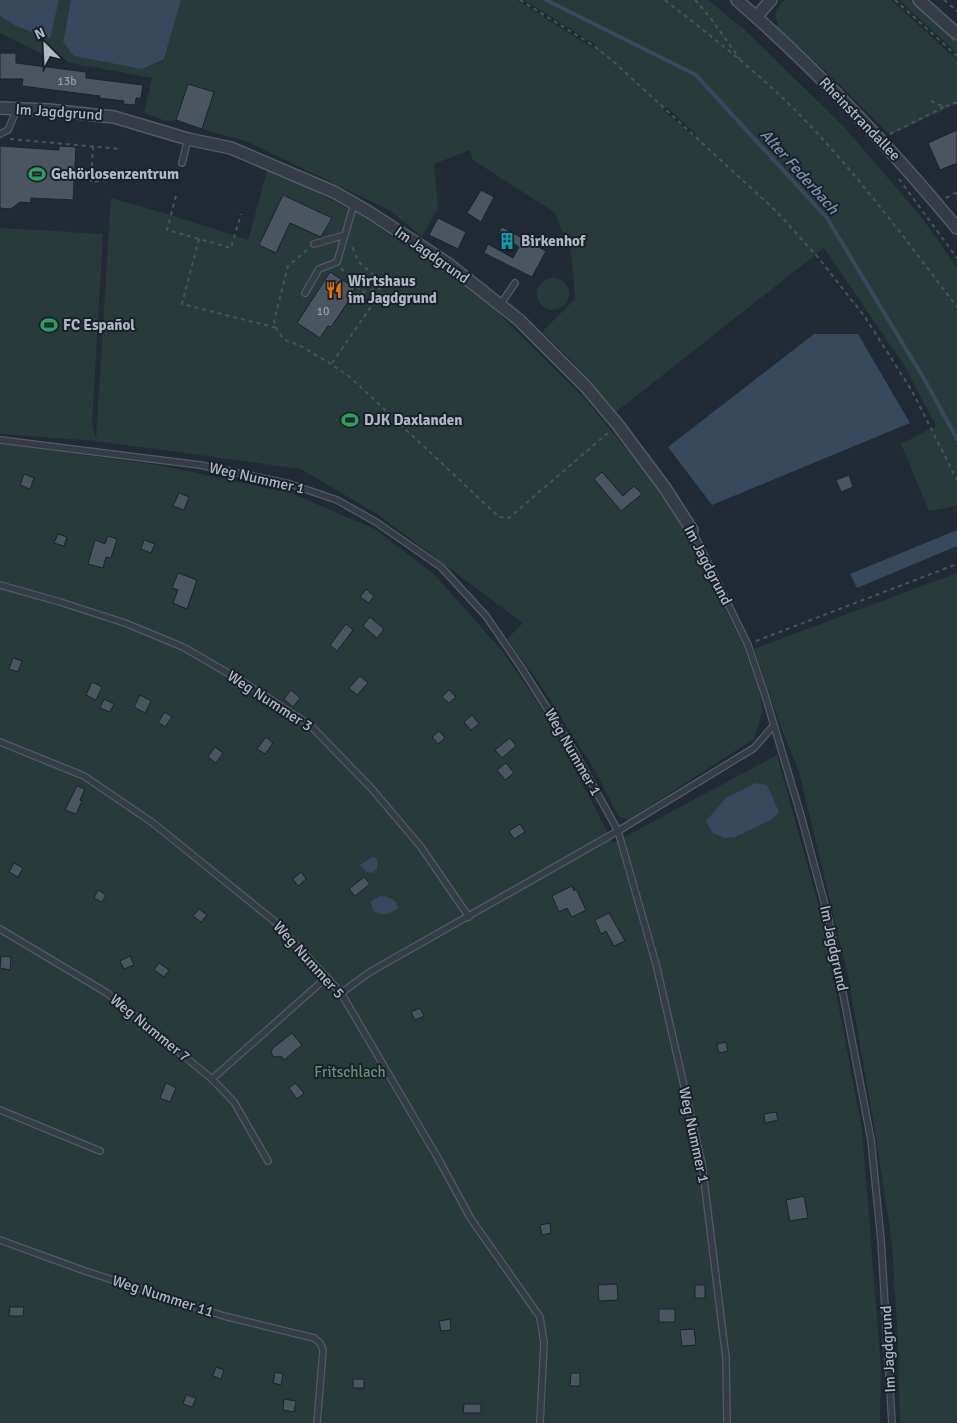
<svg xmlns="http://www.w3.org/2000/svg" width="957" height="1423" viewBox="0 0 957 1423" font-family="Signika,sans-serif">
<rect width="100%" height="100%" fill="#222b35"/>
<!-- green -->
<g fill="#283a3a" fill-rule="evenodd">
<path d="M59,0H71L63,42L164,59L181,0H517L594,49L596,45L524,0H708L746,31L844,127L923,219L957,268V506L929,511L901,444L936,426L904,365L824,248L616,412L570,359L542,332L575,299L571,251L555,213L473,160L470,150L434,164L438,208L422,237L391,211L248,142L202,129L214,92L188,84L176,120L166,121L144,113L152,78L54,60L0,33V16L16,26L50,39ZM667,107L696,134L695,137L663,110Z"/>
<polygon points="784,0 891,0 957,60 957,104 890,135 828,73 778,28 775,12"/>
<polygon points="899,0 910,0 957,43 957,53"/>
<polygon points="268,168 357,213 480,295 585,399 648,475 687,532 744,647 758,686 763,710 754,739 628,820 618,816 594,769 539,683 507,639 523,623 377,514 301,469 96,441 0,434 0,228 103,234 92,422 96,439 111,198 171,215 248,240"/>
<circle cx="553" cy="294" r="16"/>
<polygon points="0,444 159,465 291,493 375,529 435,575 504,653 550,721 613,843 777,755 822,918 862,1129 881,1368 880,1423 0,1423"/>
<polygon points="957,573 957,1423 900,1423 898,1343 892,1243 874,1125 848,976 799,772 781,727 754,649"/>
</g>
<!-- water -->
<g fill="#38495d">
<polygon points="0,0 59,0 50,39 16,26 0,16"/>
<polygon points="71,0 181,0 164,59 142,69 74,56 63,42"/>
<polygon points="814,334 858,334 910,423 712,505 668,447"/>
<polygon points="957,530 957,546 857,588 850,574"/>
<polygon points="756,783 767,785 779,812 771,820 735,837 724,838 713,833 706,821 726,798"/>
<polygon points="374,856 377,860 377,869 372,873 367,872 360,865"/>
<path d="M380,896C388,896 396,899 398,908C388,915 384,916 373,911L371,901Z"/>
</g>
<g fill="none" stroke-linecap="round" stroke-linejoin="round">
<!-- stream -->
<polyline stroke="#38495d" stroke-width="4" points="546,0 696,75 827,218 926,382 957,439"/>
</g>
<!-- building -->
<g fill="#4a5560" stroke="#1c232c">
<polygon points="0,53 16,53 16,63 86,72 86,78 143,85 141,98 136,98 135,105 123,104 124,101 99,98 100,96 22,86 23,79 0,79"/>
<polygon points="188,84 214,92 202,129 176,120"/>
<polygon points="957,130 957,163 940,170 928,143"/>
<polygon points="0,146 59,150 59,146 76,147 73,200 31,198 31,203 20,202 11,209 0,208"/>
<polygon points="481,190 494,197 481,222 467,213"/>
<polygon points="283,195 332,218 321,237 290,223 276,253 259,245"/>
<polygon points="438,218 466,232 458,249 429,235"/>
<polygon points="502,227 546,251 532,277 484,253 488,244 513,258 519,247 498,233"/>
<polygon points="330,272 355,288 348,298 350,299 331,327 328,326 320,338 297,323"/>
<polygon points="602,472 623,496 634,486 642,494 621,511 594,479"/>
<polygon points="24,474 34,478 30,489 20,485"/>
<polygon points="849,475 853,487 841,492 836,480"/>
<polygon points="179,493 189,497 184,510 173,506"/>
<polygon points="58,534 67,537 64,546 54,543"/>
<polygon points="108,536 117,539 111,558 106,557 103,568 88,564 95,540 105,544"/>
<polygon points="144,540 155,544 151,553 141,549"/>
<polygon points="178,573 197,580 187,609 173,603 178,590 172,588"/>
<polygon points="366,589 374,596 369,603 360,597"/>
<polygon points="370,617 384,629 377,638 363,626"/>
<polygon points="346,624 353,630 337,651 330,645"/>
<polygon points="13,658 22,661 18,672 9,669"/>
<polygon points="360,676 368,683 357,695 349,688"/>
<polygon points="92,682 102,687 96,700 86,695"/>
<polygon points="291,690 300,698 293,707 284,699"/>
<polygon points="449,690 456,697 449,703 442,697"/>
<polygon points="140,695 151,701 145,713 134,707"/>
<polygon points="104,699 114,704 110,712 100,708"/>
<polygon points="165,712 172,717 165,727 158,722"/>
<polygon points="472,715 479,724 471,730 464,722"/>
<polygon points="439,731 445,738 438,744 432,737"/>
<polygon points="266,737 273,743 265,754 257,749"/>
<polygon points="510,738 516,746 502,758 495,750"/>
<polygon points="215,747 223,753 216,763 208,757"/>
<polygon points="506,763 514,773 505,780 497,770"/>
<polygon points="77,786 85,789 80,800 82,801 76,814 65,810"/>
<polygon points="520,824 525,832 514,839 509,831"/>
<polygon points="14,863 23,868 18,877 9,872"/>
<polygon points="301,872 306,879 298,886 293,879"/>
<polygon points="364,877 370,884 355,896 349,889"/>
<polygon points="572,886 574,891 576,889 586,910 572,917 567,908 559,912 552,896"/>
<polygon points="98,890 106,895 102,902 94,898"/>
<polygon points="199,909 207,915 201,922 193,916"/>
<polygon points="609,913 625,941 614,946 606,931 601,934 595,920"/>
<polygon points="1,956 11,957 10,970 0,968"/>
<polygon points="130,956 134,965 124,969 120,961"/>
<polygon points="159,963 169,970 164,977 154,970"/>
<polygon points="420,1008 424,1016 415,1020 411,1012"/>
<polygon points="292,1033 302,1045 284,1060 281,1056 277,1057 273,1056 271,1052 273,1048"/>
<polygon points="726,1042 728,1051 719,1053 717,1044"/>
<polygon points="166,1083 176,1088 170,1102 160,1098"/>
<polygon points="295,1083 304,1093 297,1099 289,1088"/>
<polygon points="776,1112 778,1120 765,1123 764,1114"/>
<polygon points="804,1196 808,1218 790,1221 786,1200"/>
<polygon points="550,1223 551,1233 542,1235 540,1225"/>
<polygon points="617,1284 618,1300 599,1301 598,1285"/>
<rect x="695" y="1285" width="10" height="13"/>
<polygon points="10,1307 24,1307 23,1316 9,1316"/>
<rect x="659" y="1309" width="16" height="13"/>
<polygon points="450,1319 451,1330 441,1331 439,1321"/>
<polygon points="694,1329 696,1345 682,1346 680,1330"/>
<polygon points="216,1367 224,1370 221,1379 213,1376"/>
<polygon points="275,1372 283,1374 281,1385 273,1383"/>
<polygon points="571,1373 580,1373 580,1386 570,1386"/>
<rect x="353" y="1379" width="11" height="9"/>
<polygon points="186,1395 196,1398 192,1407 183,1404"/>
<polygon points="284,1399 296,1401 294,1412 283,1410"/>
<polygon points="464,1404 481,1404 481,1413 463,1413"/>
</g>
<g fill="none" stroke-linecap="round" stroke-linejoin="round">
<!-- lane casing -->
<g stroke="#525a63" stroke-width="8">
<g id="lane">
<polyline points="0,134 8,130 17,109"/>
<polyline points="182,163 188,139"/>
<polyline points="314,244 345,235"/>
<polyline points="305,293 319,269 337,262 354,204"/>
<polyline points="500,305 515,283"/>
<polyline points="0,440 200,465 290,484 337,500 376,522 441,567 486,616 521,667 574,751 618,831 656,964 702,1164 726,1358 727,1423"/>
<polyline points="692,530 748,645 765,695 801,816 829,920 871,1140 881,1240 892,1423"/>
<polyline points="0,585 60,602 125,623 183,647 245,683 310,725 372,789 421,847 469,917"/>
<polyline points="0,742 84,776 153,823 274,921 341,993 439,1160 471,1219 540,1317 544,1343 540,1423"/>
<polyline points="0,929 107,993 212,1079 234,1102 268,1161"/>
<polyline points="341,993 370,972 618,831 754,748 774,725"/>
<polyline points="212,1079 327,977"/>
<polyline points="0,1110 100,1151"/>
<polyline points="0,1240 85,1271 224,1316 314,1338 320,1343 323,1350 317,1423"/>
</g>
</g>
<!-- street casing -->
<g stroke="#525a63" stroke-width="14">
<g id="street">
<path d="M737,0C816,69 890,147 957,228"/>
<polyline points="919,0 957,34"/>
<polyline points="757,16 771,0"/>
<polyline points="0,108 49,110 114,117 188,139 231,148 334,192 369,212 447,263 519,320 586,387 618,425 665,488 692,530"/>
</g>
</g>
<!-- path -->
<g stroke="#455657" stroke-width="2" stroke-dasharray="4 4" stroke-linecap="butt">
<polyline points="520,0 594,46 614,62 776,211 817,256 865,317 912,391 957,480"/>
<path d="M665,0C712,37 759,73 801,116C858,175 907,241 957,307"/>
<polyline points="695,0 709,16 740,59"/>
<polyline points="895,0 957,56"/>
<polyline points="944,0 957,11"/>
<polyline points="931,101 944,107 957,102"/>
<polyline points="890,134 944,107"/>
<polyline points="10,139 121,149"/>
<polyline points="93,146 91,182 115,179"/>
<polyline points="899,179 957,258"/>
<polyline points="176,196 167,230 231,248 241,214"/>
<polyline points="946,198 957,192"/>
<polyline points="199,239 182,304 277,328"/>
<polyline points="307,250 288,266 274,321 278,332 285,340 299,345 331,364 350,377 499,517 509,518 609,432"/>
<polyline points="341,268 362,292 380,288"/>
<path d="M332,363L379,295C383,279 371,273 361,264C356,259 354,252 352,245"/>
<polyline points="756,641 957,564"/>
</g>
<!-- lane -->
<use href="#lane" stroke="#353c45" stroke-width="5.5"/>
<!-- street -->
<use href="#street" stroke="#353c45" stroke-width="11"/>
</g>
<!-- icons -->
<defs>
<g id="stadium-bare" transform="scale(1.35)"><path d="M0-5a6.5 5 0 1 0 0 10a6.5 5 0 1 0 0-10ZM-3.5-1.8h7v3.6h-7Z" fill="#2e9e5b" stroke="#1a212a" stroke-width="2.5" paint-order="stroke"/></g>
<g id="building-bare" transform="scale(1.35)"><path d="M-4-6H4V6H1V3H-1V6H-4ZM-2.5-4.3h1.7v1.8h-1.7ZM.8-4.3h1.7v1.8H.8ZM-2.5-1h1.7V.8h-1.7ZM.8-1h1.7V.8H.8Z" fill="#0f9aa8" stroke="#1a212a" stroke-width="2.5" paint-order="stroke"/></g>
<g id="restaurant-bare" transform="scale(1.35)"><path d="M-5-6h1v4h1v-4h1v4h1v-4h1v5L-1.5 .5V6h-2V.5L-5-1ZM5-6V6H3V1.5H1.5Q1.5-4 5-6Z" fill="#e8710a" stroke="#1a212a" stroke-width="2.5" paint-order="stroke"/></g>
</defs>
<g fill-rule="evenodd">
<use href="#stadium-bare" x="37" y="174"/>
<use href="#building-bare" x="507" y="241"/>
<use href="#restaurant-bare" x="334" y="290"/>
<use href="#stadium-bare" x="49" y="325"/>
<use href="#stadium-bare" x="350" y="420"/>
</g>
<g text-anchor="middle" stroke-width="4" stroke-linejoin="round" paint-order="stroke">
<!-- number labels -->
<g font-size="12" fill="#969eaa">
<text x="67" y="85">13b</text>
<text x="323" y="315">10</text>
</g>
<!-- street labels -->
<g font-size="15" fill="#afb7c2" stroke="#1a212a">
<text transform="translate(59 112) rotate(4)" y="5">Im Jagdgrund</text>
<text transform="translate(860 119) rotate(46)" y="5">Rheinstrandallee</text>
<text transform="translate(432 255) rotate(35)" y="5">Im Jagdgrund</text>
<text transform="translate(257 478) rotate(13)" y="5">Weg Nummer 1</text>
<text transform="translate(708 565) rotate(63)" y="5">Im Jagdgrund</text>
<text transform="translate(270 701) rotate(33)" y="5">Weg Nummer 3</text>
<text transform="translate(573 752) rotate(60)" y="5">Weg Nummer 1</text>
<text transform="translate(834 948) rotate(78)" y="5">Im Jagdgrund</text>
<text transform="translate(309 960) rotate(48)" y="5">Weg Nummer 5</text>
<text transform="translate(150 1028) rotate(39)" y="5">Weg Nummer 7</text>
<text transform="translate(694 1135) rotate(78)" y="5">Weg Nummer 1</text>
<text transform="translate(163 1296) rotate(18)" y="5">Weg Nummer 11</text>
<text transform="translate(888 1349) rotate(-93)" y="5">Im Jagdgrund</text>
</g>
<!-- poi labels -->
<g font-size="15" font-weight="bold" fill="#afb7c2" stroke="#1a212a" text-anchor="start">
<text x="51" y="179">Gehörlosenzentrum</text>
<text x="521" y="246">Birkenhof</text>
<text x="348" y="286">Wirtshaus<tspan x="348" dy="17">im Jagdgrund</tspan></text>
<text x="63" y="330">FC Español</text>
<text x="364" y="425">DJK Daxlanden</text>
</g>
<!-- park labels -->
<g font-size="15" fill="#699071" stroke="#1a212a">
<text x="350" y="1077">Fritschlach</text>
</g>
<!-- water labels -->
<g font-size="16" font-style="italic" fill="#7a8fa8" stroke="#1a212a">
<text transform="translate(800 171) rotate(48)" y="6">Alter Federbach</text>
</g>
</g>
<!-- north arrow -->
<g transform="translate(45 45) rotate(336)" stroke="#1a212a" stroke-width="4" paint-order="stroke">
<path d="M0-4L9 19L0 12L-9 19Z" fill="#afb7c2"/>
<text y="-8" font-size="14" font-weight="bold" text-anchor="middle" fill="#afb7c2">N</text>
</g>
</svg>
